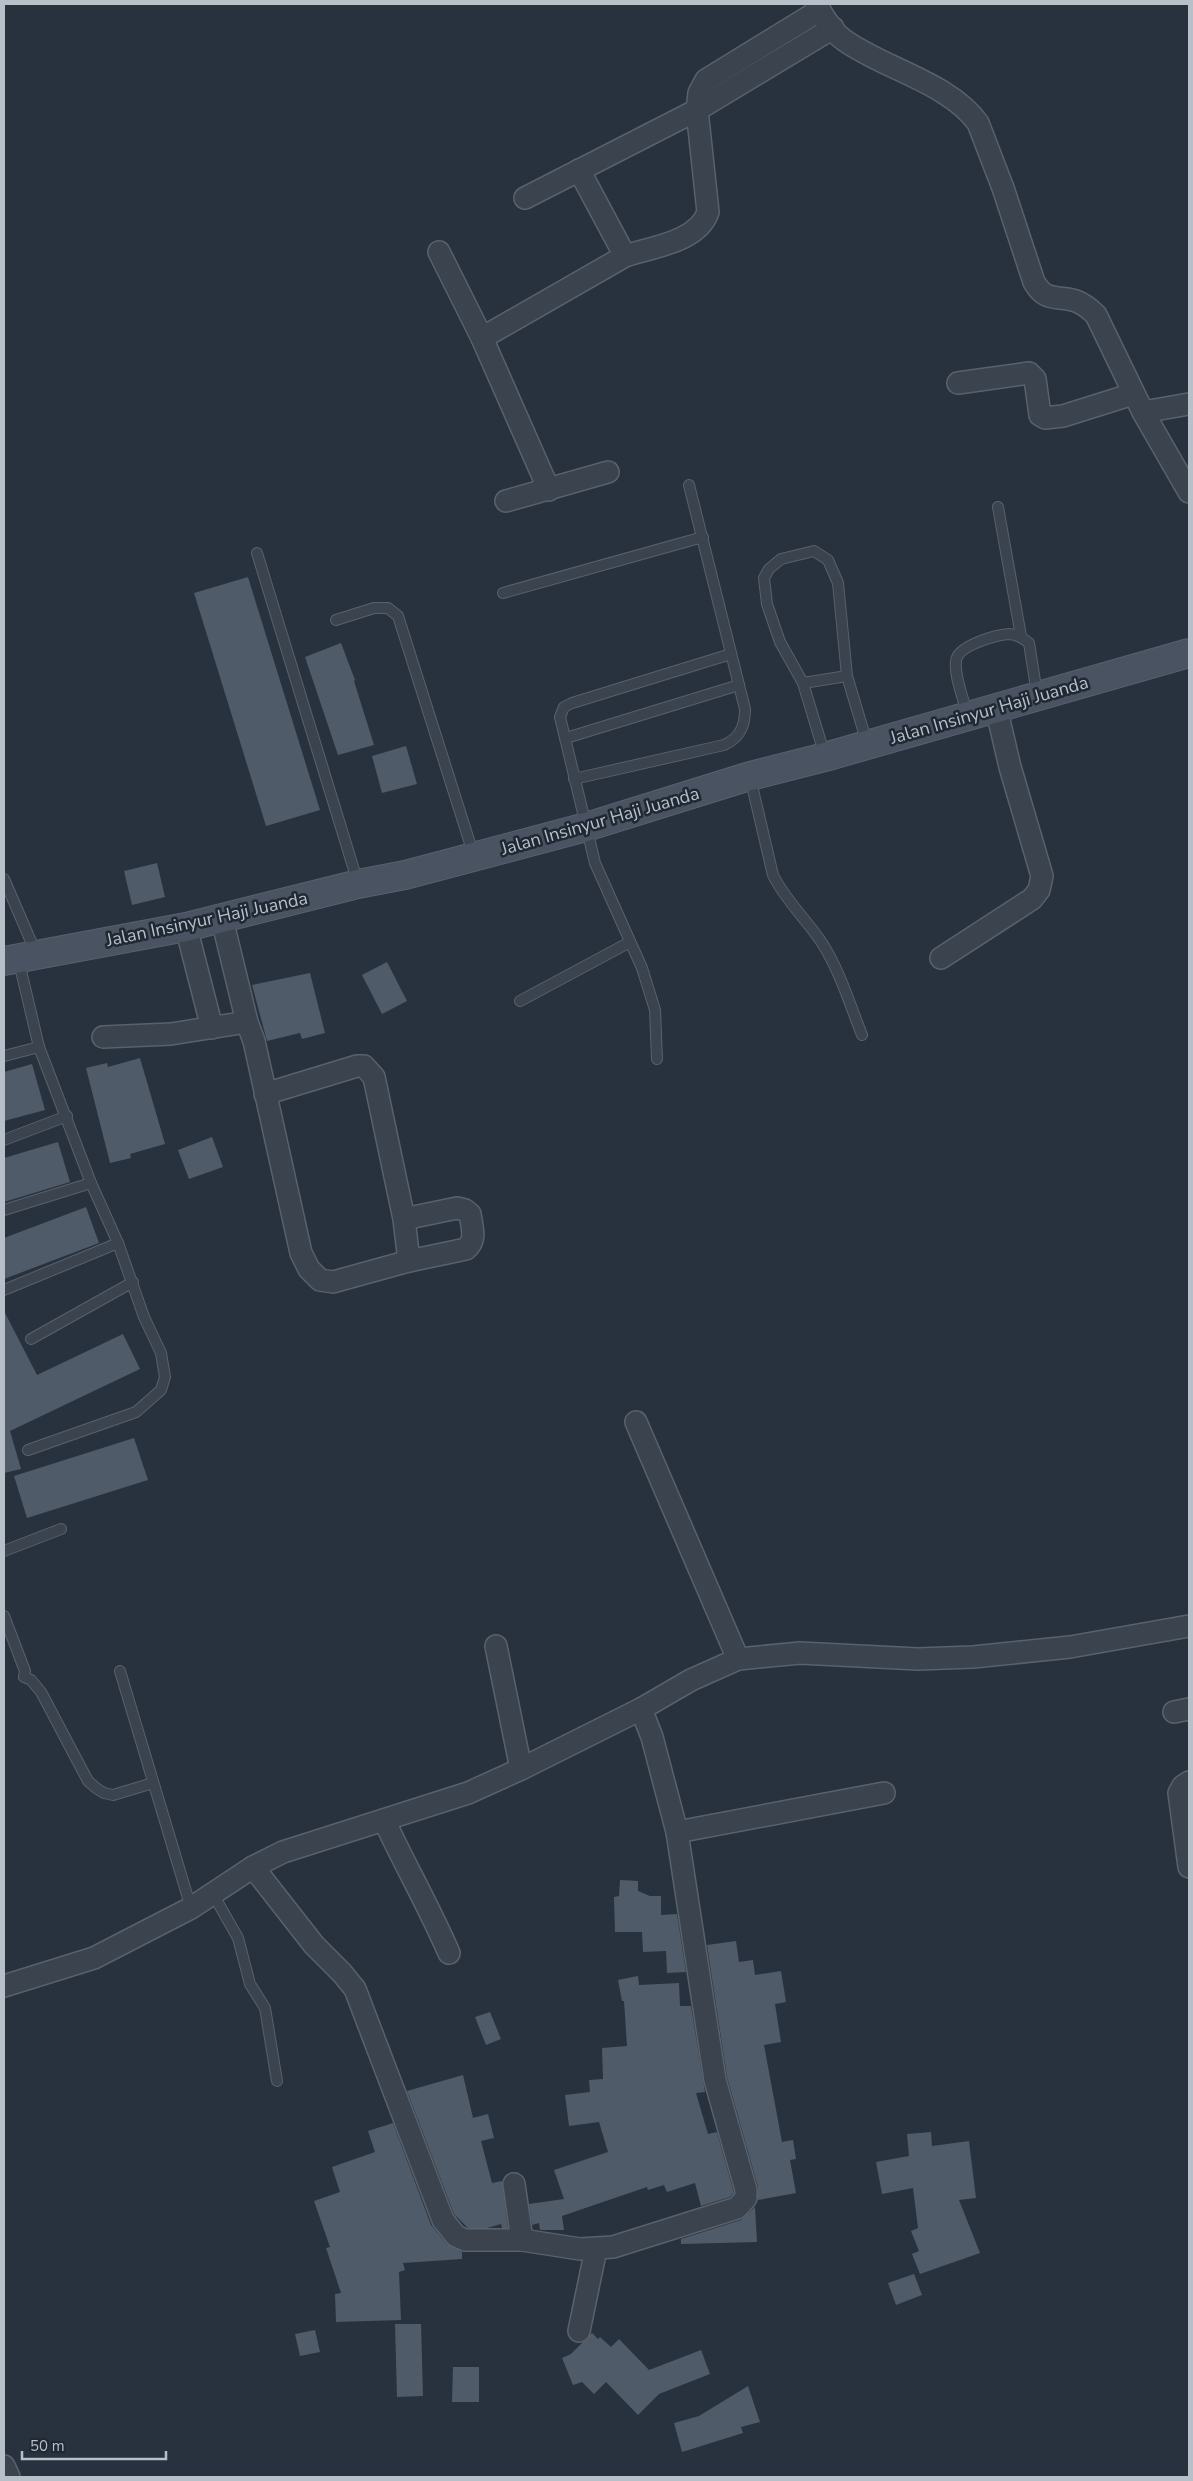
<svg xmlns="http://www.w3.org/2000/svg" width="1193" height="2481" viewBox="0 0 1193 2481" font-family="'Nunito Sans',sans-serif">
<rect width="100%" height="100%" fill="#27323e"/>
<!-- building -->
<g fill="#505b69">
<polygon points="248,577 320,810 266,826 194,593"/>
<polygon points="341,643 355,680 354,681 374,745 338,755 305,657"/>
<polygon points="406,746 417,784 382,793 372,756"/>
<polygon points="157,863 165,897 132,905 124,871"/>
<polygon points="387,962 407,1001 382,1014 362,975"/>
<polygon points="310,973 325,1033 302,1039 300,1033 267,1041 252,985"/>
<polygon points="140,1058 165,1144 130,1154 131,1158 110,1163 86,1068 107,1063 108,1067"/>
<polygon points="32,1064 45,1110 4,1121 4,1072"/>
<polygon points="212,1137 223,1167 189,1179 178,1150"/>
<polygon points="58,1142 70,1182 4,1202 4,1158"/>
<polygon points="86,1207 99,1243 4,1279 4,1238"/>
<polygon points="4,1311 37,1375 123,1334 140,1369 10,1431 21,1469 4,1473"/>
<polygon points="134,1438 148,1480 27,1518 14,1476"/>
<polygon points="620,1880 638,1881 638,1891 650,1896 661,1896 661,1915 677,1914 686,1972 667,1973 666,1951 643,1952 642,1932 615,1932 614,1897 619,1896"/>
<polygon points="736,1941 739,1962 753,1960 755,1975 781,1971 786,2002 775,2004 781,2042 764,2045 782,2142 793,2140 796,2159 790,2160 796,2193 758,2200 758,2187 727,2077 707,1945"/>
<polygon points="638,1976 639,1985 679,1983 680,2006 691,2006 705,2092 696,2093 708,2134 717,2132 734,2193 730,2197 701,2206 695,2183 667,2192 664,2185 648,2190 647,2187 562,2216 564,2230 540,2230 539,2223 532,2225 529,2204 564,2199 554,2170 608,2152 599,2122 569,2126 565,2095 590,2092 589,2080 603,2079 602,2048 627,2046 624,2001 622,2001 618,1980"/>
<polygon points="490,2012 501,2039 486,2045 475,2017"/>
<polygon points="463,2075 473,2118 488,2114 494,2138 481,2141 492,2183 502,2181 508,2228 502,2228 501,2224 487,2228 468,2228 454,2214 407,2091"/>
<polygon points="393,2123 431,2225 447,2244 462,2252 462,2259 403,2263 405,2270 399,2272 401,2320 336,2322 335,2294 341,2293 326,2248 330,2247 314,2201 340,2192 332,2167 375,2152 368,2131"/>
<polygon points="931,2132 932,2146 969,2141 976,2198 959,2200 980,2253 920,2274 912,2254 919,2251 911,2231 918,2228 913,2188 882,2194 876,2162 909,2156 907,2134"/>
<polygon points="755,2207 757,2242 681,2244 681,2239 741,2220"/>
<polygon points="914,2274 922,2295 896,2305 888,2283"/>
<polygon points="395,2324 421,2324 423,2396 397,2397"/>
<polygon points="315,2330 320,2352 300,2356 295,2334"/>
<polygon points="592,2333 598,2339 600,2337 611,2347 619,2339 649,2370 701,2350 710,2374 659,2394 638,2415 606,2382 594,2394 582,2382 573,2385 562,2358 571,2354"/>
<polygon points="453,2367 479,2367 479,2402 452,2402"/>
<polygon points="748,2386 760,2422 741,2427 743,2433 682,2452 674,2423 699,2416"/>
</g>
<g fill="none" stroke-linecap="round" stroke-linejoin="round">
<!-- lane casing -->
<g stroke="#58616c" stroke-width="12">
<g id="lane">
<polyline points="998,507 1021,636"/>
<polyline points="257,553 358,883"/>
<polyline points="503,593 703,537"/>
<polyline points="336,620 374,608 388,608 398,616 474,856"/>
<polyline points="803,683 847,676"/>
<path d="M967,714C964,699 954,677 956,661C957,646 995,635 1009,634C1017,634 1023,638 1029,643L1037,694"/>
<polyline points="566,738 739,685"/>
<polyline points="825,756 803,683 780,642 767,604 764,578 769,569 781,559 814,551 828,560 838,583 847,676 867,743"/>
<path d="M750,777L773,875C785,900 807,920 822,943C840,971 850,1005 862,1035"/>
<path d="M574,779L724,745C740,738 745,726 745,709L689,485"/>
<polyline points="4,879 36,953"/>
<polyline points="520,1001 630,942"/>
<polyline points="4,1056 39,1047"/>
<polyline points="657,1059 655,1010 642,968 595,863 560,717 564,707 572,703 731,654"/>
<polyline points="4,1140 67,1116"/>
<polyline points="4,1210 91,1183"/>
<polyline points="4,1290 118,1243 91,1183 39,1047 18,958"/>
<polyline points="31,1339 133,1282"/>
<polyline points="28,1450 136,1412 161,1390 165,1377 161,1353 144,1317 118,1243"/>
<polyline points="4,1551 61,1529"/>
<polyline points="4,1616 25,1671 24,1677 31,1680 41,1692 88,1781 96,1788 104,1793 113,1795 153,1783"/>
<polyline points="120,1671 191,1908"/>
<polyline points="213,1894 238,1938 250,1984 265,2008 277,2081"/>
</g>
</g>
<!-- street casing -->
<g stroke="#58616c" stroke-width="24">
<g id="street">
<path d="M816,4C823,16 832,32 844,40C884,69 948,82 978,123L1003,188L1034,282C1046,303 1057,295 1076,301C1084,304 1090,309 1096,315L1143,412L1189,492"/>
<polyline points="525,198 697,110 833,28"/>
<polyline points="439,252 482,338 549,490"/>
<path d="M625,256C652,247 698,242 708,212L697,110L699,93L706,80L820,10"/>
<polyline points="482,338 625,256 579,170"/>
<polyline points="958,383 1029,373 1035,379 1040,415 1045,418 1063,416 1133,394"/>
<polyline points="1143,412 1189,404"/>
<polyline points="506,501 608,472"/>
<path d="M222,919L247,1022L254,1041L301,1253L309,1269L320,1280L333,1282L409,1261L466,1249C477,1240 472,1228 470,1214L465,1210L457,1208L404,1219L374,1077L364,1066H357L265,1094"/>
<polyline points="186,927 212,1028"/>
<polyline points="941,958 1032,899 1039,890 1042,876 1010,767 996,707"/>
<polyline points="103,1037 171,1034 247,1022"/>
<polyline points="404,1219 409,1261"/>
<polyline points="636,1422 738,1659"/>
<polyline points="496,1646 521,1769"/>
<polyline points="1174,1712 1189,1709"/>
<polyline points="1189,1782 1183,1786 1179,1793 1189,1867"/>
<path d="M384,1820C405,1865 429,1907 449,1953"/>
<polyline points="677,1832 884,1793"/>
<polyline points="253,1867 314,1945 342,1973 355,1989 443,2220 456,2236 465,2240 522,2240 580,2249 613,2247 737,2208 746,2198 746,2190 715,2080 677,1832 652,1737 641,1709"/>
<polyline points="4,1986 94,1958 191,1908 253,1867 283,1852 468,1793 521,1769 641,1709 691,1680 738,1659 800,1653 918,1659 973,1657 1070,1647 1189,1626"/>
<polyline points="514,2184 522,2240"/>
<polyline points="579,2331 596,2249"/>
<polyline points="4,2466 9,2477"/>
</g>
</g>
<!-- secondary casing -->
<g stroke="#58616c" stroke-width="30">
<polyline id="secondary" points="4,961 186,927 358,884 405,875 586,827 750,776 825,757 1189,653"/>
</g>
<!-- lane -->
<use href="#lane" stroke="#3b434e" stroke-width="10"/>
<!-- street -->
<use href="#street" stroke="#3b434e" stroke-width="21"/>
<!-- secondary -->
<use href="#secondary" stroke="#495361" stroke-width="28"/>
</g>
<g text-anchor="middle" stroke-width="5" stroke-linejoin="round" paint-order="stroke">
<!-- street labels -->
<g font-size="18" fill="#b7bfc9" stroke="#1f2833">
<text transform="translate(989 710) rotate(-16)" y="6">Jalan Insinyur Haji Juanda</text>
<text transform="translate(600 821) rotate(-16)" y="6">Jalan Insinyur Haji Juanda</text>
<text transform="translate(207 919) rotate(-12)" y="6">Jalan Insinyur Haji Juanda</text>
</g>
</g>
<!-- border -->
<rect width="1193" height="2481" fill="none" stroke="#b7bfc9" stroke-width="10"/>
<!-- scale -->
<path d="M22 2451v8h144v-8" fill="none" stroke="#b7bfc9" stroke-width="2.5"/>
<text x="30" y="2451" font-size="15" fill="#b7bfc9" stroke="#1f2833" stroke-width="4" paint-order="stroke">50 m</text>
</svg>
